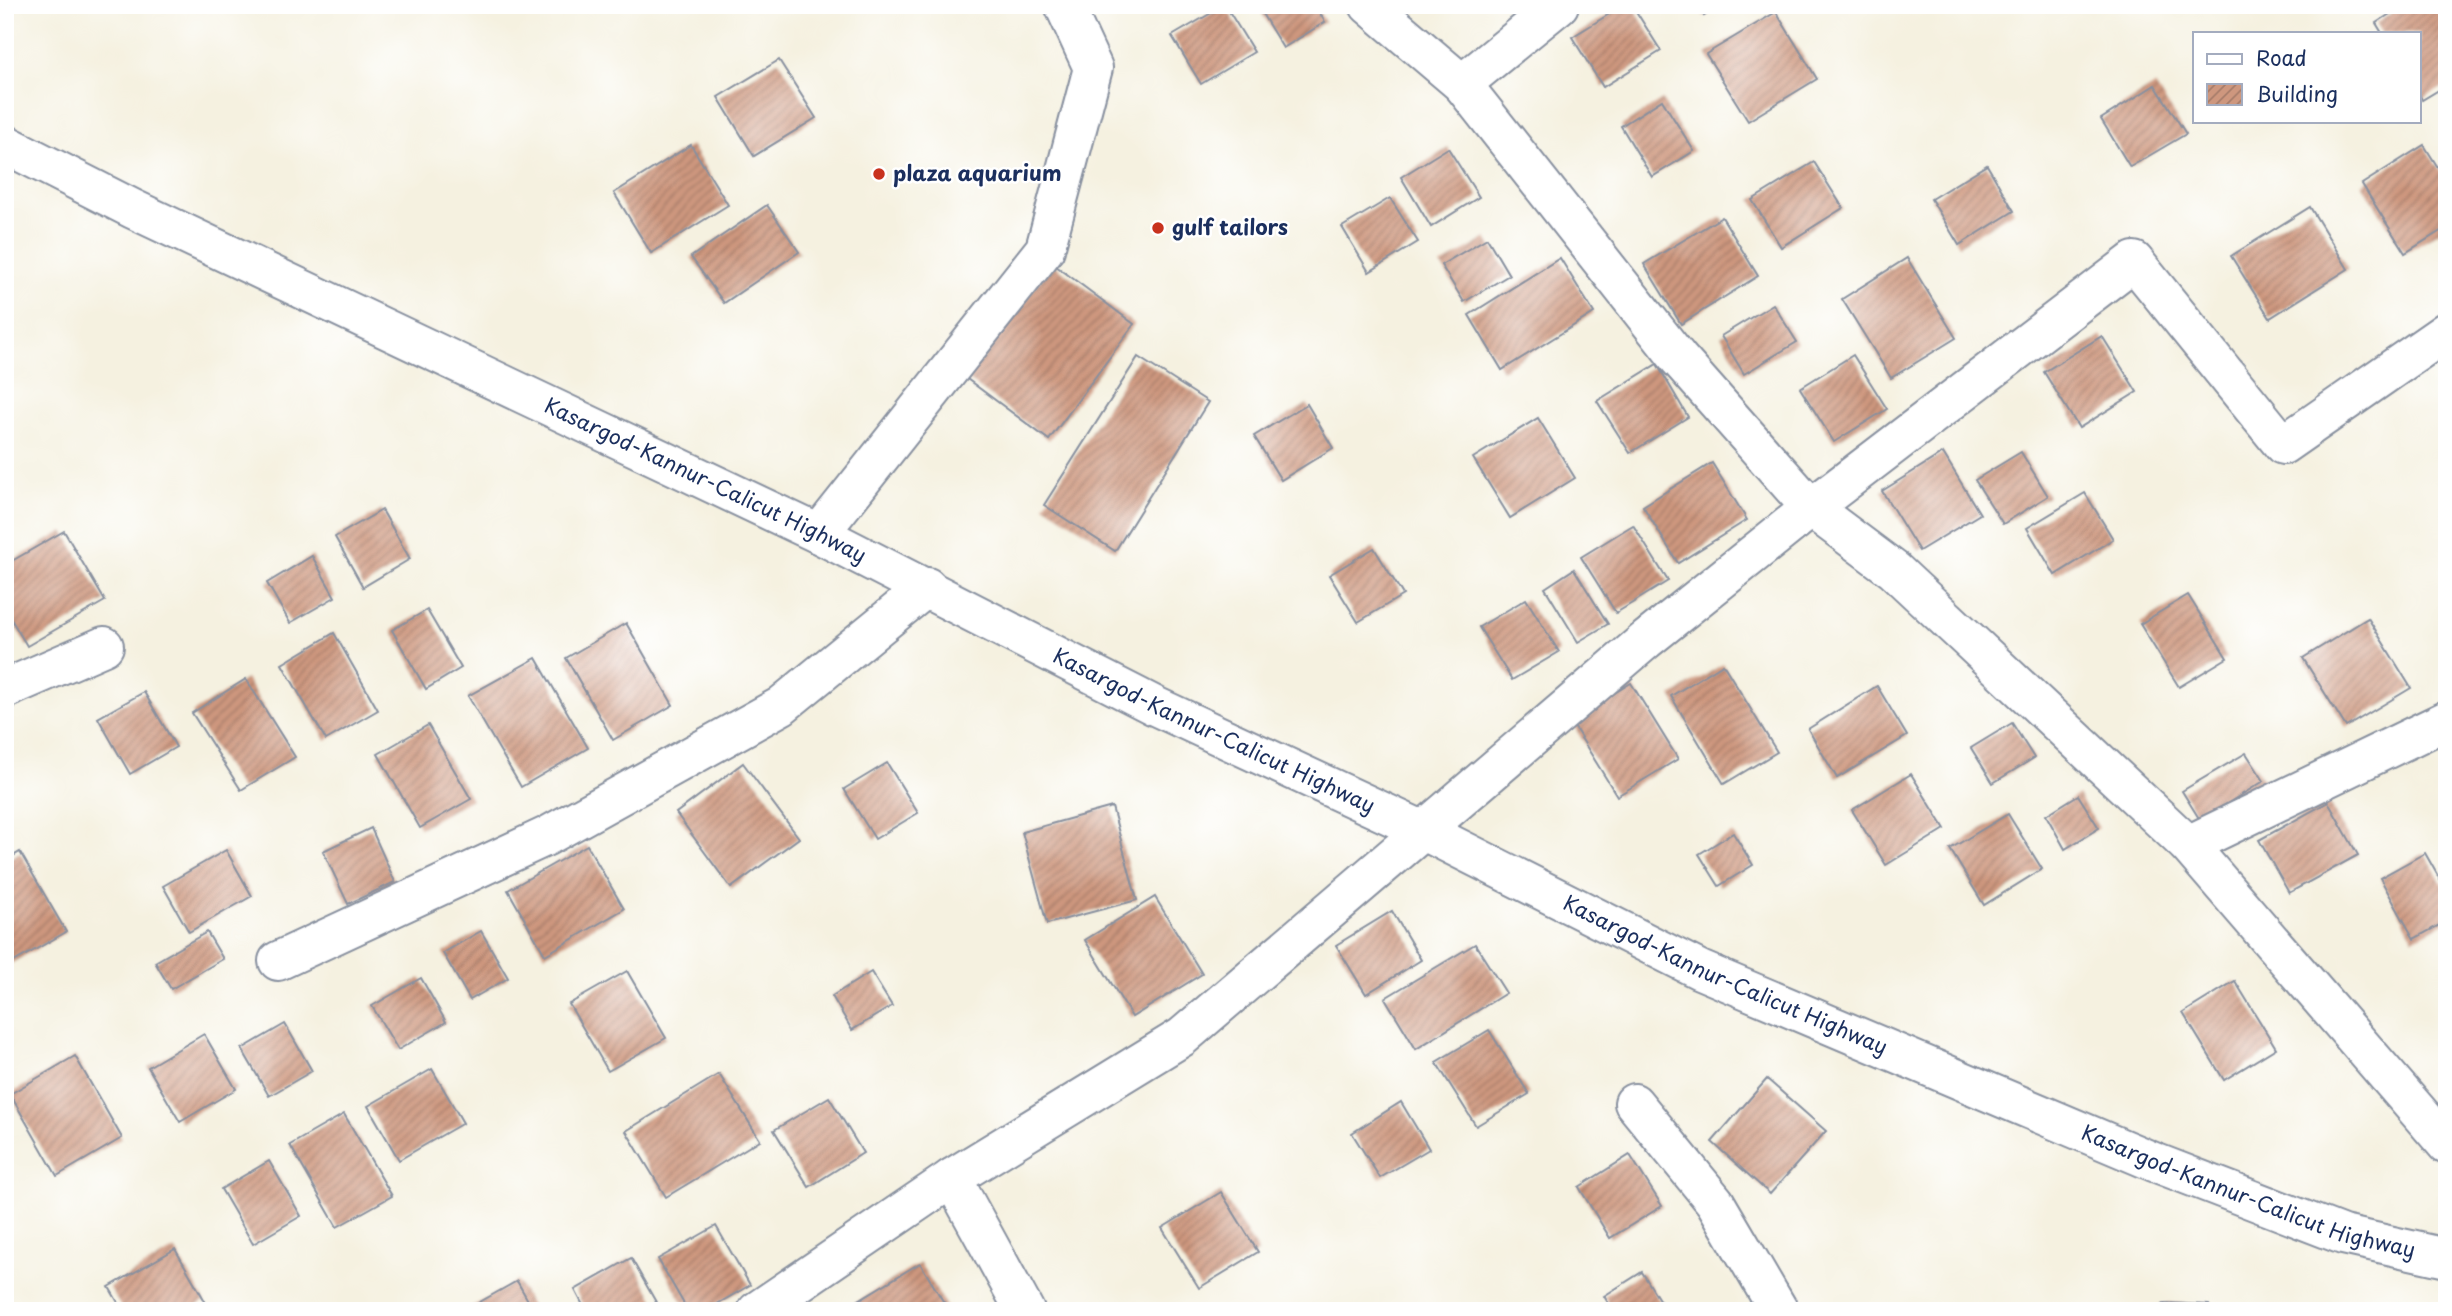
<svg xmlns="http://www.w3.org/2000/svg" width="2452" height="1316" viewBox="0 0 2452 1316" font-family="'Playpen Sans',sans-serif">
<defs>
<pattern id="building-hatch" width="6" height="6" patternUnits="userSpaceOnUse" patternTransform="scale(1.75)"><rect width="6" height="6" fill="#ce977e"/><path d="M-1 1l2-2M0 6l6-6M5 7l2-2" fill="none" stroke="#a67c6a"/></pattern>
</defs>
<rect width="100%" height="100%" fill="#fff"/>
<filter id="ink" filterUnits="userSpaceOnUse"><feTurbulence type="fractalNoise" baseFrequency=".0143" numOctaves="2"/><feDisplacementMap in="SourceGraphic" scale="14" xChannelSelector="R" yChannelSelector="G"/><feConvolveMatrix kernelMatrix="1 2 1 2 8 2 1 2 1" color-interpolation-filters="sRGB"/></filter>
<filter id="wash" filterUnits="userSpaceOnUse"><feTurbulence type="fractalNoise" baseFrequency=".00686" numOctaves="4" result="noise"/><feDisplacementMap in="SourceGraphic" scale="28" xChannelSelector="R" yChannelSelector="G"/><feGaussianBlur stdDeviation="1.57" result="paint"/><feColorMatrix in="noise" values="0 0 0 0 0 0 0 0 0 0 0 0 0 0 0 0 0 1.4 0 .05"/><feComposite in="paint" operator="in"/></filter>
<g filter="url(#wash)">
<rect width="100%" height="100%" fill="#f5f1e0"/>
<g id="blocks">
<!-- building -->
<g fill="url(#building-hatch)">
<polygon points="1225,5 1254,52 1201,84 1172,36"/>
<polygon points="1260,5 1315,5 1325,22 1283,48 1258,7"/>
<polygon points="1624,5 1632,5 1661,51 1603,87 1572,37"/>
<polygon points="1698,5 1721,5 1704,16"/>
<polygon points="2404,5 2447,5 2447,85 2422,100 2419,94 2419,33 2382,33 2376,23"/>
<polygon points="1776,12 1817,79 1748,121 1706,54"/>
<polygon points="779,60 816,118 754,156 718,97"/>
<polygon points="2155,85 2186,134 2130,167 2101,119"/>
<polygon points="1662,100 1694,151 1652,177 1621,126"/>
<polygon points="691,145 728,205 651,253 614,193"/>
<polygon points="2424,145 2447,182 2447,227 2405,253 2362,184"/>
<polygon points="1448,148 1479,197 1431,227 1401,177"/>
<polygon points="1814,162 1843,208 1781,247 1752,200"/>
<polygon points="1987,165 2014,211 1959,245 1931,199"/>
<polygon points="1390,198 1418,242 1369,272 1342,227"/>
<polygon points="767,205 799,252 724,303 691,257"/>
<polygon points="2310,207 2348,269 2270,318 2231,256"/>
<polygon points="1722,217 1758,276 1681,324 1644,264"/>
<polygon points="1487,238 1509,275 1464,302 1441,265"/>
<polygon points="1560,258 1594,313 1502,370 1469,315"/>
<polygon points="1907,258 1956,338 1891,378 1842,299"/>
<polygon points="1052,263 1134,324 1049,440 967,379"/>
<polygon points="1773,304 1797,342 1744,374 1721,336"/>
<polygon points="2102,336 2137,392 2079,428 2044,372"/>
<polygon points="1853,355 1887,409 1834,442 1800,388"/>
<polygon points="1138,357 1208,402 1115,551 1044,505"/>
<polygon points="1657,364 1688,417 1630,453 1597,401"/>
<polygon points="1307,404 1333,448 1281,480 1254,436"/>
<polygon points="1538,418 1575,478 1510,518 1473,458"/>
<polygon points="2021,452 2048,496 2003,524 1975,480"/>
<polygon points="1943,453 1980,514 1919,551 1882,491"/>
<polygon points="1712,463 1747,520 1678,563 1643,506"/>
<polygon points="2085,493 2113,539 2055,575 2027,528"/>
<polygon points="382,510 410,559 363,587 335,537"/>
<polygon points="1633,525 1668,581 1616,613 1581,557"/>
<polygon points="64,531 105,601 27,646 5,609 5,565"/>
<polygon points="1374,548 1403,595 1358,622 1329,575"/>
<polygon points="312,556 335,597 290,623 267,583"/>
<polygon points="1574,569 1608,624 1578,642 1545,588"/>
<polygon points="2188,595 2227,658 2179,687 2140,624"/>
<polygon points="1526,599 1559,652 1512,680 1479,627"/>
<polygon points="427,610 461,668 426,689 392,630"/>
<polygon points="2368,618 2411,688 2346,727 2303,658"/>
<polygon points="626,623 673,705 613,740 566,658"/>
<polygon points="334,633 378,710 326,740 282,664"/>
<polygon points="536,658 588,748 521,787 468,696"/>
<polygon points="1723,664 1777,752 1724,784 1671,696"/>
<polygon points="246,679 295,757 241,790 192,713"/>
<polygon points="1631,683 1678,759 1617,796 1570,720"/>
<polygon points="1877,686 1907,736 1837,778 1808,729"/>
<polygon points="144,692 176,747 130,774 98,718"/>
<polygon points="2012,723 2034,758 1993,783 1971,748"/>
<polygon points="428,725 471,799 420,828 378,754"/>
<polygon points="2246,753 2264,781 2200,820 2182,791"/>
<polygon points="743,763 799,838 731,888 676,813"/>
<polygon points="887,763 918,813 875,839 844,789"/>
<polygon points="1911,774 1945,829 1886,865 1852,810"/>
<polygon points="2078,795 2099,828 2065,849 2046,815"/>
<polygon points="2328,802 2358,855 2289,893 2259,840"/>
<polygon points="1112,807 1137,900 1047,924 1022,832"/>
<polygon points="2008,814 2042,869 1984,905 1950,849"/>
<polygon points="371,828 395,882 348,904 323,851"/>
<polygon points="1733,833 1753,865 1719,886 1699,854"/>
<polygon points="587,845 624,909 545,955 508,890"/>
<polygon points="226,850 252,896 189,932 163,886"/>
<polygon points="20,852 66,932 5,967 5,861"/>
<polygon points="2425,853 2447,892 2447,921 2414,939 2380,878"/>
<polygon points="1155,897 1202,974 1132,1017 1085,940"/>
<polygon points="1392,911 1421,960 1366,994 1336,945"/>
<polygon points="481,931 508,978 470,1000 443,953"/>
<polygon points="207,932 223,959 171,989 155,962"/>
<polygon points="1475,944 1506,993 1416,1049 1385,998"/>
<polygon points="627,971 666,1038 608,1071 569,1004"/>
<polygon points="871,972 892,1006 852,1030 832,996"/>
<polygon points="421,978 446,1022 398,1050 372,1006"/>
<polygon points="2235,981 2276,1048 2224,1080 2183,1013"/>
<polygon points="285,1024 312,1071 269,1096 242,1049"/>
<polygon points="1489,1030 1529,1094 1476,1126 1436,1062"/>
<polygon points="204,1034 236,1089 180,1122 148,1067"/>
<polygon points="75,1056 122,1138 57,1176 10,1094"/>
<polygon points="432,1069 463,1123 399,1160 368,1106"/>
<polygon points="719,1074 760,1140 666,1197 626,1131"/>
<polygon points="1767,1079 1826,1131 1770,1194 1712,1142"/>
<polygon points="829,1097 863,1153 809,1187 774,1130"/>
<polygon points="1401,1102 1429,1149 1380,1178 1352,1133"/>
<polygon points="344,1114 392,1196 337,1227 290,1145"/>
<polygon points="1630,1155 1662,1206 1610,1238 1579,1187"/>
<polygon points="269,1161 301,1216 253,1244 221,1189"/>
<polygon points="1221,1192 1258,1252 1199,1288 1162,1228"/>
<polygon points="716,1226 750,1285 705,1311 688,1311 658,1259"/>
<polygon points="175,1249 205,1301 188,1311 123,1311 109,1287"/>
<polygon points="631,1258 661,1311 586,1311 575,1290"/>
<polygon points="920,1263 949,1311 858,1311 854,1303"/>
<polygon points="1642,1272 1666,1311 1613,1311 1604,1296"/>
<polygon points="517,1281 534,1311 464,1311"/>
<polygon points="2166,1303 2209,1305 2213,1311 2151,1311"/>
</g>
</g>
</g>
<g filter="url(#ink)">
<use href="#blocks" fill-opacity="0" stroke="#88909f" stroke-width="2"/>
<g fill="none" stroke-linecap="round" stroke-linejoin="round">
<!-- minor casing -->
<g stroke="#88909f" stroke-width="42">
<g id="minor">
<polyline points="1369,5 1462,84"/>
<polyline points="1559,5 1462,84 1679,359 1811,508 1894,570 2188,845 2447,1145"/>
<polyline points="819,534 1045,249 1093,68 1064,5"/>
<polyline points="5,689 104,646"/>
<polyline points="2188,845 2447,720"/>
<polyline points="278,961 547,836 781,706 927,587"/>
<polyline points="1634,1103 1715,1202 1779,1311"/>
<polyline points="757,1311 952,1178"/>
<polyline points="1025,1311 952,1178 1182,1037 1646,640 1811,508 2134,261 2283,445 2447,331"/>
</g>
</g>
<!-- highway casing -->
<g stroke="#88909f" stroke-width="42">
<g id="highway">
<path id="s1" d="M5,144L133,209L819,534L1155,706L1424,831L1700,970L2154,1162L2343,1235L2447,1258"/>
</g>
</g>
<!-- minor -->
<use href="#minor" stroke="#fff" stroke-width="38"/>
<!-- highway -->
<use href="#highway" stroke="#fff" stroke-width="38"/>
</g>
</g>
<!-- markers -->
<g fill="#c8321e" stroke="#fff" stroke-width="2.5">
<circle cx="879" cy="174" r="7"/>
<circle cx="1158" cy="228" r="7"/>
</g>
<g text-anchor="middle" stroke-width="5" stroke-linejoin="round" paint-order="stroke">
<!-- poi labels -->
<g font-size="21" font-weight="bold" fill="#1b2f5e" stroke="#fff" text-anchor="start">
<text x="893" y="181">plaza aquarium</text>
<text x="1172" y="235">gulf tailors</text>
</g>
<!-- street labels -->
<g font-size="21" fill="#1b2f5e" stroke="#fff">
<text dy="7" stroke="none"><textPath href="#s1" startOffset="777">Kasargod-Kannur-Calicut Highway</textPath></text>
<text dy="7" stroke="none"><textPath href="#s1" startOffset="1344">Kasargod-Kannur-Calicut Highway</textPath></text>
<text dy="7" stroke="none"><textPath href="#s1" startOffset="1911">Kasargod-Kannur-Calicut Highway</textPath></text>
<text dy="7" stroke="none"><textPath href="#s1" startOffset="2478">Kasargod-Kannur-Calicut Highway</textPath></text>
</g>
</g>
<!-- margin -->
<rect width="2452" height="1316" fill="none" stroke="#fff" stroke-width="28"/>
<!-- legend -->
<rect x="2193" y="32" width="228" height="91" fill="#ffffff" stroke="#a4acbf" stroke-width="2"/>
<rect x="2207" y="54" width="35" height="10" fill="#ffffff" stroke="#a4acbf" stroke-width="2"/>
<text x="2256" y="66" font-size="21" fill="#1b2f5e">Road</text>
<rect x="2207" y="84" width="35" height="21" fill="url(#building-hatch)" stroke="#a4acbf" stroke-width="2"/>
<text x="2256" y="102" font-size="21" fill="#1b2f5e">Building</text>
</svg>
